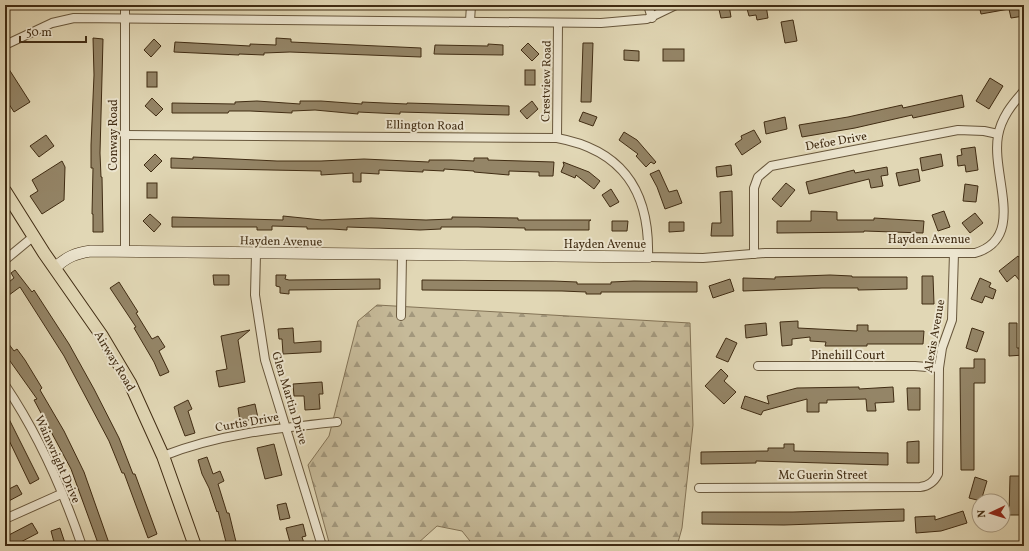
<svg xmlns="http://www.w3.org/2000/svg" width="1029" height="551" viewBox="0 0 1029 551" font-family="Vollkorn,serif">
<defs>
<pattern id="forest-firs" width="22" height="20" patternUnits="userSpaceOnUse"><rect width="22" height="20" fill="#c6ba99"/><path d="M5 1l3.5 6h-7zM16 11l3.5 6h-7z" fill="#a2977c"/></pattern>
</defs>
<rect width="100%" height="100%" fill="#e1d7b5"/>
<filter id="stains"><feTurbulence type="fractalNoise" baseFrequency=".005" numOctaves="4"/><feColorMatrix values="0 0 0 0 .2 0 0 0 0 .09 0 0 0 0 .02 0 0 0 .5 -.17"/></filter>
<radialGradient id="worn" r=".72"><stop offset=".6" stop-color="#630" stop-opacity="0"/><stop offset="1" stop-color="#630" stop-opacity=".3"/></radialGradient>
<!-- forest -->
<polygon fill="url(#forest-firs)" stroke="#837356" points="377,305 690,323 693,425 682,528 677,546 474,546 462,531 437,526 417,544 411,546 330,546 308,465 329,436 358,321"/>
<!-- building -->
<g fill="#948567" stroke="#402c13">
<polygon points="718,5 729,5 731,17 721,18"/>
<polygon points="746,5 766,5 768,18 757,20 756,15 749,16"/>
<polygon points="979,5 1024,5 1024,16 1011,18 1009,9 981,14"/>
<polygon points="793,20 797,41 785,43 781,22"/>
<polygon points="93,38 103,39 100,153 101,177 102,177 103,232 93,232 93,214 92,214 93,168 91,168 91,145 94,75"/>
<polygon points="276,38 291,39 291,42 421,48 421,57 290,52 264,53 264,55 239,54 239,55 174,52 175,42 250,46 250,44 276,45"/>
<polygon points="154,39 161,46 151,57 144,50"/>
<polygon points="528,43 539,54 532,61 521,50"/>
<polygon points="583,43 593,43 591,102 581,102"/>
<polygon points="488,44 503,45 503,55 434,54 435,45 488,46"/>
<rect x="663" y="49" width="21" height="12"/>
<polygon points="624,50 639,51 639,61 624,60"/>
<polygon points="5,63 30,102 14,112 5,98"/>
<rect x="525" y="70" width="10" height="15"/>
<rect x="147" y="72" width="10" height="15"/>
<polygon points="990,78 1003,86 989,109 976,101"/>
<polygon points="962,95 964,107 913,118 912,115 855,128 802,137 799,125 848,117 902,105 903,108"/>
<polygon points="152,98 163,109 156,116 145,106"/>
<polygon points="257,101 300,104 300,101 321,101 362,104 362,102 407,104 407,103 509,106 509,115 400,112 400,114 358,112 358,114 315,110 292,111 292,113 250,111 229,111 228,113 172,113 172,103 235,104 235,102"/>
<polygon points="532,101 538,109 527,119 520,111"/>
<polygon points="583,112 597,117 593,126 579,121"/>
<polygon points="785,117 787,129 766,134 764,122"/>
<polygon points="754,130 761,142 742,155 735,144 742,139 741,136"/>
<polygon points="624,132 637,140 656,162 654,164 651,162 646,167 636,156 638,154 619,140"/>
<polygon points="46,135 54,146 39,157 30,146"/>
<polygon points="975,147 978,170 966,172 965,165 958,166 957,156 962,155 961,149"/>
<polygon points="155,154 162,161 151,172 144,165"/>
<polygon points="941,154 943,166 922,171 920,158"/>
<polygon points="193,157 277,161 321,161 364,159 429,162 429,160 451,160 474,161 474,158 488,158 488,160 554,162 553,176 539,176 539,172 509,171 509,175 474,172 474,171 444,169 444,171 423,170 423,172 379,170 379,174 361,173 361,182 353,182 353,173 321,175 321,171 171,168 171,158 193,159"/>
<polygon points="62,161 65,167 64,200 42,214 30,196 38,191 32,180"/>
<polygon points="563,162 589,172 600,181 594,189 576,175 575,178 561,172 564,165"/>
<polygon points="731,165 732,175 717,177 716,167"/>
<polygon points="887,167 888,175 881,176 883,186 871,188 869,179 809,194 806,182 854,170 855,173"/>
<polygon points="918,169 920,181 899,186 896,173"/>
<polygon points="659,170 669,192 677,190 682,203 665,209 657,187 650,174"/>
<rect x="147" y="183" width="10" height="15"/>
<polygon points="786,183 795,190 781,207 772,199"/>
<polygon points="965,184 978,186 976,202 963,201"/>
<polygon points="611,189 619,202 610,207 602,195"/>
<polygon points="732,191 733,236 711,236 712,223 721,223 720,192"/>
<polygon points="811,211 837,212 837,220 874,220 874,218 924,221 923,233 864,231 864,232 777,233 777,221 811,221"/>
<polygon points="944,211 950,227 938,231 932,215"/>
<polygon points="975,213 983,223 970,233 962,223"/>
<polygon points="150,214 161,224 154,232 143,221"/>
<polygon points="283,216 322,220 371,218 426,220 452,219 452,217 518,218 518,220 591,220 589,221 589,230 525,230 525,228 478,227 441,227 441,229 420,230 379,228 347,227 347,230 332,229 307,229 307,227 272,226 272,230 257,230 257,227 172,227 172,217 283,220"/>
<polygon points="612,221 628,221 627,231 612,231"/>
<polygon points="669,222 684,222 684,231 669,232"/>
<polygon points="1018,256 1024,263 1024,278 1020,281 1015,275 1007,282 999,271"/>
<polygon points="15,270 32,292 34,290 69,344 94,389 119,438 133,474 135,474 157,534 148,538 124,473 122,473 109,441 64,356 20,287 5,298 5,285 14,278 11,273"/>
<polygon points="213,275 229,275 229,285 214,285"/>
<polygon points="276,275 286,275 285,279 289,280 380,279 380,289 289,290 289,294 280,293 280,287 276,286"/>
<polygon points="830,275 852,276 852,277 907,277 907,289 858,290 858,288 822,288 743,291 743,278 775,279 775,277"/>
<polygon points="922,276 933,276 934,304 922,304"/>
<polygon points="980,278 991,283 989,287 996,290 993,299 985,296 982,303 971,299"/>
<polygon points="730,279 734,291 713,298 709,286"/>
<polygon points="422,280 553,281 577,282 577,284 611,284 611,282 634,281 697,282 697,292 601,292 601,294 586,294 586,292 562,291 422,290"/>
<polygon points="119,282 138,312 136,313 152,339 158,336 165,347 159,351 169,372 160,376 154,362 134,328 136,327 110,288"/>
<polygon points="798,321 798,328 857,331 857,325 868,325 868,331 924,331 923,344 867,344 867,346 825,346 826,342 810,341 810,337 792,339 792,345 782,346 780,322"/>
<polygon points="766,323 767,335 746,338 745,325"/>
<polygon points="1009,323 1017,323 1017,348 1024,348 1024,355 1009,356"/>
<polygon points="293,328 294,343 321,341 321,352 283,354 282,339 279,339 278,329"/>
<polygon points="972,328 984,332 977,352 966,348"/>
<polygon points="250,330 238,340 245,382 219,387 216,371 227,369 221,336"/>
<polygon points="726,338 737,343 728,362 716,357"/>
<polygon points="5,339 14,351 17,349 25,360 42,388 40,390 64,431 84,472 110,546 99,546 71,469 34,400 37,399 5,354"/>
<polygon points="974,359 985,359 985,383 974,383 974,470 961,470 960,368 974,368"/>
<polygon points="721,369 728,376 724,381 736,392 724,404 705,386"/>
<polygon points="322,382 323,394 319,394 320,409 305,410 304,396 294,396 293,384"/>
<polygon points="859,387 859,389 893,387 894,402 875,403 876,411 867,411 866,399 827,400 827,403 819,403 819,412 807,412 807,399 763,411 761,415 741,408 745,396 769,404 767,396 797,388"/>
<polygon points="907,388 920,388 920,410 908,410"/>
<polygon points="188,400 192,409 188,411 195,433 185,436 174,407"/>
<polygon points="255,404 258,418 240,422 238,408"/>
<polygon points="5,411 39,479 30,484 5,432"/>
<polygon points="919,441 919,463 907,463 907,442"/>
<polygon points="274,444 282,475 265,479 257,448"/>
<polygon points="784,444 794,444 794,451 888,453 888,465 756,461 756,463 701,464 701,452 768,451 768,448 784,448"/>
<polygon points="207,457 213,474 220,471 224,481 218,484 227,513 229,513 237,546 227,546 218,511 217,512 209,488 202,474 198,460"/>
<polygon points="1010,476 1024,476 1024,515 1009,515"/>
<polygon points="975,477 987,481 981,501 969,498"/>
<polygon points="17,485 22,494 5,503 5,491"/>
<polygon points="286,503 290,518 280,520 277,505"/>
<polygon points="904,509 904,521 784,525 702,524 702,512 793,512"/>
<polygon points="963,511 967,523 941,531 916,533 915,517 935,516 935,520"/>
<polygon points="32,523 38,533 13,546 5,546 5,537"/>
<polygon points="303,524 306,536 302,537 305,546 291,546 286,528"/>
<polygon points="60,528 66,546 55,546 51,531"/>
</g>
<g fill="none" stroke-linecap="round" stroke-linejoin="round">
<!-- street casing -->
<g stroke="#68573c" stroke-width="10">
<g id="street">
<polyline points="648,5 652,18"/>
<polyline points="470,21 471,5"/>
<polyline points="5,45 52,23 74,18 601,23 647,19 676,5"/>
<path d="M125,135L557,138C623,150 650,192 648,257L703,258L765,253H975C1027,238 991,176 998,136C1001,118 1012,104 1024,91"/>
<polyline points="557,138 558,24"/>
<polyline points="125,251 125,5"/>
<polyline points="256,254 255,295 265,360 322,546"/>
<polyline points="754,254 754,188 758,177 771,166 958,130 984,131 998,134"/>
<polyline points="5,260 34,236"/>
<polyline points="401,316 402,255"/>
<polyline points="758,366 915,366 939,368"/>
<path d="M5,385C38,434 63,490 82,546"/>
<path d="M163,456C218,434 278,428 337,422"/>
<path d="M699,488L920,487C929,486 934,482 938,474L939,368L942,348L952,320L954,253"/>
<polyline points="5,519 61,494"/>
</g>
</g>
<!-- secondary casing -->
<g stroke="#402c13" stroke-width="12">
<path id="secondary" d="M55,268C66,257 76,253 91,251L648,257"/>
</g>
<!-- primary casing -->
<g stroke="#402c13" stroke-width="14">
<polyline id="primary" points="5,191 44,253 102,336 130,383 163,456 195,546"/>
</g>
<!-- street -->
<use href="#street" stroke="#ece5cf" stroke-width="8"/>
<!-- secondary -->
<use href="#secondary" stroke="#ece5cf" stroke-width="11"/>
<!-- primary -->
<use href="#primary" stroke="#e1d7b5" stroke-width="12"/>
</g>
<g text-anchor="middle" stroke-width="4" stroke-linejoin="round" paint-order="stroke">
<!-- street labels -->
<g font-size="12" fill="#402c13" stroke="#ece5cf">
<text transform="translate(546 81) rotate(-89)" y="4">Crestview Road</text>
<text transform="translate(425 125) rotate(1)" y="4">Ellington Road</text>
<text transform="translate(113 135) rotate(-90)" y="4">Conway Road</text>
<text transform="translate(836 141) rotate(-10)" y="4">Defoe Drive</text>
<text x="929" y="243">Hayden Avenue</text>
<text transform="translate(281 241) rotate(1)" y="4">Hayden Avenue</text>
<text x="605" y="248">Hayden Avenue</text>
<text transform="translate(934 336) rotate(-80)" y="4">Alexis Avenue</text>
<text x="848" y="359">Pinehill Court</text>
<text transform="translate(115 361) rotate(59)" y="4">Airway Road</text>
<text transform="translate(290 398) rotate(73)" y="4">Glen Martin Drive</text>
<text transform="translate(247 422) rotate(-10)" y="4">Curtis Drive</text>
<text transform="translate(58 459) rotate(66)" y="4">Wainwright Drive</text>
<text x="823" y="479">Mc Guerin Street</text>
</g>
</g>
<!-- margin -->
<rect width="1029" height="551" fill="none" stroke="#e1d7b5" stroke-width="20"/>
<rect x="6" y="6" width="1017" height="539" fill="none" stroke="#402c13" stroke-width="2"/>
<rect x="10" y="10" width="1009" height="531" fill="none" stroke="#402c13"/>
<!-- north arrow -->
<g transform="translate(991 513) rotate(266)"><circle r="19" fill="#ece5cf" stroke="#a79b84"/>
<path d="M0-3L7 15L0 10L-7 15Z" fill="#8f2418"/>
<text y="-6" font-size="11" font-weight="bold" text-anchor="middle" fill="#402c13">N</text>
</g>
<!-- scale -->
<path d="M20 36v6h66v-6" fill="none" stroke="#402c13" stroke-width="2"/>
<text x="26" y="36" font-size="12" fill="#402c13" stroke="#ece5cf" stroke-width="3" paint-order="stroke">50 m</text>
<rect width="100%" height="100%" filter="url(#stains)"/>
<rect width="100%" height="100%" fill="url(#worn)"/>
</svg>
